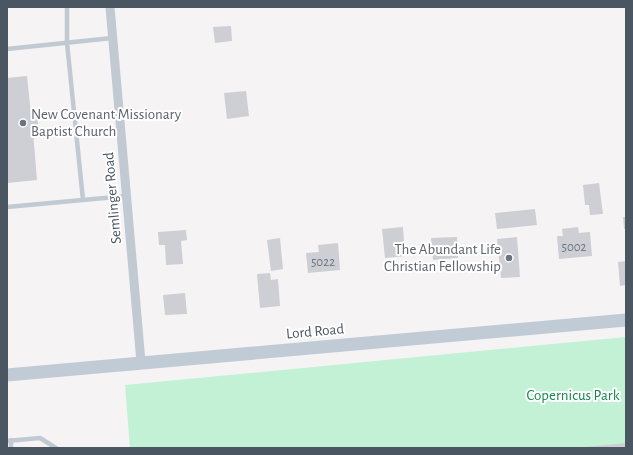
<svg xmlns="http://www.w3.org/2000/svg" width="633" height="455" viewBox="0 0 633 455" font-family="'Alegreya Sans',sans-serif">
<rect width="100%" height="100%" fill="#f5f3f3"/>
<!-- green -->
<polygon fill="#c3f1d5" points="626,337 626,448 130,448 125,385"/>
<!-- building -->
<g fill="#cdcfd5">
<polygon points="231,26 232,41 215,43 213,27"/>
<polygon points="27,76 31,114 37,114 39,131 33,132 37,180 7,183 7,78"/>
<polygon points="246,91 249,116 227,119 224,93"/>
<polygon points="599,183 603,214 590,215 589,205 585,205 583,185"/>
<polygon points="535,209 537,225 497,229 495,213"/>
<polygon points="623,217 626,217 626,229 624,229"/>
<polygon points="403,227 405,256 385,258 382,229"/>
<polygon points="578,227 579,233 590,232 592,256 559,259 557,236 563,236 562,229"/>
<polygon points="186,230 187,240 181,241 183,264 166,265 165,245 159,245 158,232"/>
<polygon points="457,237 458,258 433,260 431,238"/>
<polygon points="517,237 520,277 501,278 497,239"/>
<polygon points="280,238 283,269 271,271 267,240"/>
<polygon points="338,243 340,270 308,273 306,253 319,252 318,245"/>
<polygon points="626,261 626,285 620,286 618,262"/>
<polygon points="270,273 271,280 278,279 280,306 260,308 257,274"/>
<polygon points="185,293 187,314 165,315 163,295"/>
<polygon points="626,443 626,448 584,448 584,447"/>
</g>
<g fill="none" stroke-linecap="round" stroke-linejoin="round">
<!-- lane -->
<g stroke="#c1cad2" stroke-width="4.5">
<polyline points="67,7 67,43 83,200"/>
<polyline points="7,49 112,38"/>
<polyline points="7,207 126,196"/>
<polyline points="11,440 11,448"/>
<polyline points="7,441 40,438 56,448"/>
</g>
<!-- street -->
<polyline stroke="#c1cad2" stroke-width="9" points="110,7 141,362"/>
<!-- secondary -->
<polyline stroke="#c1cbd6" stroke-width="13" points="7,375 626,320"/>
</g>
<!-- markers -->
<g fill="#6b7280" stroke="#fff" stroke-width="1.5">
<circle cx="23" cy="123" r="4"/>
<circle cx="509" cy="258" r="4"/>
</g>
<g text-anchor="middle" stroke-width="4" stroke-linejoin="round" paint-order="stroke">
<!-- number labels -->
<g font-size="13" fill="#6b747e">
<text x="574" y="251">5002</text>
<text x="323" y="266">5022</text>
</g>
<!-- worship labels -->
<g font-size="15" fill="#5b616d" stroke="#fff" text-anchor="start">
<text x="31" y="119">New Covenant Missionary<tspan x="31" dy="17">Baptist Church</tspan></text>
<text x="501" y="254" text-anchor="end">The Abundant Life<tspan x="501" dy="17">Christian Fellowship</tspan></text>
</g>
<!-- street labels -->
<g font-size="15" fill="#4a5661" stroke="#fff">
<text transform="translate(112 198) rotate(-95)" y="5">Semlinger Road</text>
<text transform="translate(315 331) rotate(-5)" y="5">Lord Road</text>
</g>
<!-- park labels -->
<g font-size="15" fill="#17864f" stroke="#fff">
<text x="573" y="400">Copernicus Park</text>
</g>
</g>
<!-- border -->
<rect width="633" height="455" fill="none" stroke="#4a5661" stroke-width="16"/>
</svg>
